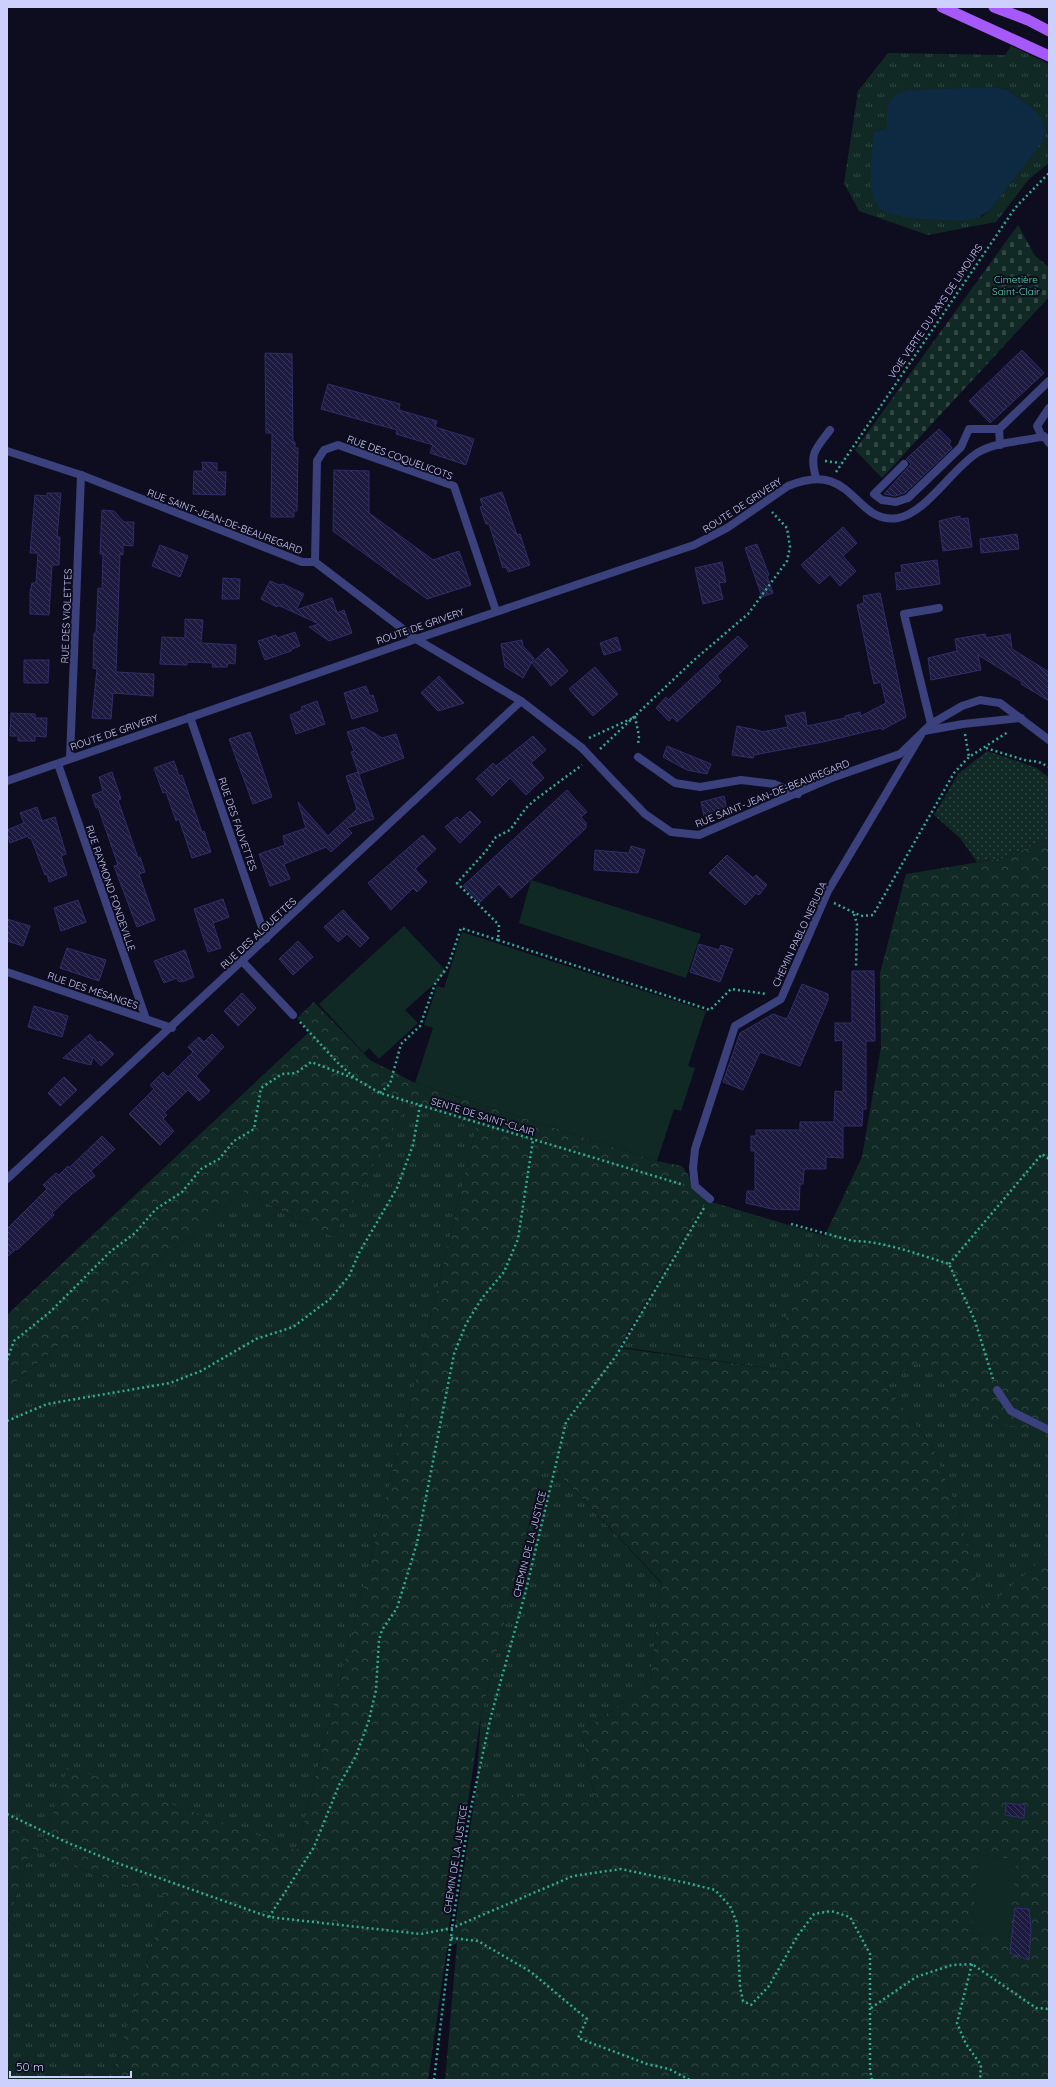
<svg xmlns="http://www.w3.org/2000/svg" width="1056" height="2087" viewBox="0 0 1056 2087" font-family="Quicksand,sans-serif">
<defs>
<pattern id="grass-tufts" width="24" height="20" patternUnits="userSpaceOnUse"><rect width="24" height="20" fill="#112924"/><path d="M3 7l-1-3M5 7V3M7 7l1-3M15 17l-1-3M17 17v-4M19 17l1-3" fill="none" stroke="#324745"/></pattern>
<pattern id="forest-crowns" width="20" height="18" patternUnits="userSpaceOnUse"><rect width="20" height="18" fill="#112924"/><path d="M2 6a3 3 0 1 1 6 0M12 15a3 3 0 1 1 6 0" fill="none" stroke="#324745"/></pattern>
<pattern id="cemetery-stones" width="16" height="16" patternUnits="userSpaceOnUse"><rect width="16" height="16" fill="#112924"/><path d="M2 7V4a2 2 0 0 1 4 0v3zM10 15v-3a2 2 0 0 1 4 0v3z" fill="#324745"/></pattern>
<pattern id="park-dots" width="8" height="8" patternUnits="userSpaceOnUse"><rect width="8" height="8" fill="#112924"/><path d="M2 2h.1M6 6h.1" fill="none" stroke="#324745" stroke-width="1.8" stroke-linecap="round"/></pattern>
<pattern id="building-back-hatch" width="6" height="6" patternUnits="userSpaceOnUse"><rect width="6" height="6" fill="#1c1a3f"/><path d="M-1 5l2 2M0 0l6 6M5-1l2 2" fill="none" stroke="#3c3a5c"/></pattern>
</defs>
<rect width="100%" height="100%" fill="#0e0d1f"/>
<!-- grass -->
<g fill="url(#grass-tufts)" fill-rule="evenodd">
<path d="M1011,46L1049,64V163L1029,179L996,222L928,235L859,211L844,183L858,91L888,53L1005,55ZM995,87L1008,90L1031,107L1019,171L989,211L981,217L874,131L887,129L974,89Z"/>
<polygon points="409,1101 476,1127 413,1392 297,1850 68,1767 44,1841 7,1827 7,1389 243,1191 333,1237"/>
<polygon points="705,1200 825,1236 776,1339 789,1371 621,1347"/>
<polygon points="919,1361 1049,1432 1049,1553 984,1611 959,1513 933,1448 885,1384"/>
<polygon points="545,1459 662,1584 650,1682 582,1732 596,1805 476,1791 481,1716"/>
<polygon points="31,1848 88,1872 167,1897 111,2080 7,2080 7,1925"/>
</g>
<!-- forest -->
<path fill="url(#forest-crowns)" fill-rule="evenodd" d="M1049,838V1432L999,1424L949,1388L919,1361L885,1384L933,1448L959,1513L984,1610L1049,1553V2080H445L457,1943L447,1948L428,2080H111L167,1897L88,1872L31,1848L7,1925V1827L44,1841L68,1766L297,1850L413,1392L476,1127L409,1101L333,1237L243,1191L7,1389V1315L309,1032L297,1018L314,1002L370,1060L415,1083L657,1161L682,1166L705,1200L619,1348L789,1371L776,1339L862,1157L881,1047L880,973L906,874L1004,858ZM545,1459L662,1583L650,1682L582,1732L596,1804L476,1791L454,1932L448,1933L481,1716Z"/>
<!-- cemetery -->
<polygon fill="url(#cemetery-stones)" points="1018,225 1035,256 1049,267 1049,297 882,478 855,450"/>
<!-- park -->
<polygon fill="url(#park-dots)" points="987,751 1037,768 1049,778 1049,838 1004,858 977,862 960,838 934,815 958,774"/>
<!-- pitch -->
<g fill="#112924">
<polygon points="531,880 701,934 686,978 519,923"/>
<polygon points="404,926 447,972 405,1010 418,1023 379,1059 369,1048 364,1053 319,1004"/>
<polygon points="462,932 706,1011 688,1066 695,1068 681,1111 674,1109 657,1161 415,1083 433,1028 424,1025 437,986 444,988"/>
<polygon points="979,1855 1016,1859 1009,1937 971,1934"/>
</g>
<!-- water -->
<path fill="#0e2a42" d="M995,87L1008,90L1031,107L1041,118L1046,130L1043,141L989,211C983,215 977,218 970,220C958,222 902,218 890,214C886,212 878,208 876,203C866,186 873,151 874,131L887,129C886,106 885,97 909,90Z"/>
<!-- building -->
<g fill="url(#building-back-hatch)" stroke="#302d6a">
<polygon points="1022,350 1044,373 990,423 969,401"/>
<polygon points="265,353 292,354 293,442 295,442 295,448 298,448 297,511 294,511 294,517 271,517 272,433 266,433"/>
<polygon points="328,384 400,404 399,410 437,421 435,427 474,439 466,465 430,453 433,445 396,434 397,430 321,409"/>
<polygon points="939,429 951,441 949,444 952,448 905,493 895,496 884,494 911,464 906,459"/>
<polygon points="202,462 217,463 217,472 226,472 225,495 193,494 194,471 203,471"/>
<polygon points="334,470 369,471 369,513 433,560 459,551 471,585 427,599 333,531"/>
<polygon points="502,492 517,535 520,534 530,565 508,572 506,567 503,568 489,524 486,524 480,507 483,506 480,499"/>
<polygon points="47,493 61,493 57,537 60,537 59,565 52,565 49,615 30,614 30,593 32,583 36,583 38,553 30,553 35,495 47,496"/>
<polygon points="102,510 114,511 124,522 134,522 133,546 123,545 123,555 120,554 116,672 154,674 153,696 113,693 111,719 92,718 97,669 93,668 94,633 96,633 98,588 102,589 103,554 100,554"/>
<polygon points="960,516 960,519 968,518 972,547 943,551 939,521"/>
<polygon points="843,527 857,543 843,556 856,571 840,586 830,574 819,584 801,565"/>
<polygon points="1017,534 1019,549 981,553 980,539"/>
<polygon points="757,544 769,575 767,576 773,593 762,597 745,548"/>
<polygon points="160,545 188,556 180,577 152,566"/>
<polygon points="937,560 940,584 897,590 895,573 902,572 901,565"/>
<polygon points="722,562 726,582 719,583 723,599 703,604 695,568"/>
<polygon points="223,578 240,579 239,599 222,599"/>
<polygon points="270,581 279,585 283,584 304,594 296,610 332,598 337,613 344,610 352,633 329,641 309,627 319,624 278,605 277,607 261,599"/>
<polygon points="880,593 906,717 882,730 881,728 823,742 754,755 753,758 732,755 737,726 761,731 762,732 788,727 785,716 805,712 807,726 845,718 845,716 860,712 861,716 886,703 881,682 874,684 857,605 864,603 863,596"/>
<polygon points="185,619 203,620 201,643 236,645 235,664 228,663 227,667 212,667 213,663 187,662 187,665 160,664 162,637 185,638"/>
<polygon points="295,632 300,646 292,649 291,651 265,660 258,641 276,635 277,638"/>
<polygon points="985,634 986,638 1010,634 1012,649 1049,672 1049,701 1021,684 1022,682 978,655 981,670 931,680 928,658 957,651 955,639"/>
<polygon points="738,636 748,646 717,676 721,681 677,722 672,717 669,721 656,708 666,697 668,700"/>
<polygon points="617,637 621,650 604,655 600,643"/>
<polygon points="522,640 523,646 534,658 523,678 505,667 501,644"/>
<polygon points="548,648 568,671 551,686 532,663"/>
<polygon points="24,660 49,660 48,683 24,683"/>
<polygon points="595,667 618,694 593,716 569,689"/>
<polygon points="439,676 464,703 438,711 421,693"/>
<polygon points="366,686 370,696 373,695 378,711 352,719 344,693"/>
<polygon points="317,701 325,724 296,734 290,715 302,710 301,707"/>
<polygon points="11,713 35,714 35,718 47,718 46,737 35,736 35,741 18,741 18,736 10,736"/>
<polygon points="364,727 382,738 396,734 404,758 359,774 351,752 354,751 347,732"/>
<polygon points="250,732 272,797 253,804 229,739"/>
<polygon points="533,736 546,750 531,763 544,778 526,795 510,778 492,796 476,779 493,763 496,766"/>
<polygon points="667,746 711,764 707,774 687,770 663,757"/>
<polygon points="174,761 179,776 182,775 202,832 204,831 211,852 192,858 179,819 176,821 166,792 163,793 154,768"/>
<polygon points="112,772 121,799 118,800 138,858 140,857 145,872 139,874 155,920 137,927 114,866 118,865 98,807 96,808 92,795 103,791 99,777"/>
<polygon points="358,772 374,819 347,828 352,833 331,852 326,847 284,864 290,879 270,886 259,854 285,845 283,836 306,828 298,802 328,836 357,809 346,776"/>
<polygon points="567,790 587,812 581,817 586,823 586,828 511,898 499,884 479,903 463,886"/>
<polygon points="724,796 727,810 704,816 701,802"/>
<polygon points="37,807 42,821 55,817 66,854 61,856 67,875 49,882 47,874 45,875 31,838 29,839 28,836 10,843 7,834 7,830 24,823 20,813"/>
<polygon points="470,811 481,822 460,843 445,827 457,817 460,820"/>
<polygon points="423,835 436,849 415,869 427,882 417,892 413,888 391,910 368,883"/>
<polygon points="631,846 645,850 638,873 594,870 595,850 629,853"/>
<polygon points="727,855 753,878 756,875 767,885 759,895 756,893 745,905 709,873"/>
<polygon points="223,899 229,917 213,923 221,948 208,952 194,909"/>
<polygon points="78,900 86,922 61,931 54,908"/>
<polygon points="343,910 369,938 360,947 347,934 338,942 324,927"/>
<polygon points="7,919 30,926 23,946 7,941"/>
<polygon points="298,941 313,957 293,975 279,959"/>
<polygon points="699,944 719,950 721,945 733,949 720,982 690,972"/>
<polygon points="67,948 106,960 99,981 60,968"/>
<polygon points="185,950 194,977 182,982 178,981 177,978 164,983 154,961"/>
<polygon points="852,971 874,971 875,1041 866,1041 866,1109 863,1109 862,1126 843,1126 843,1158 826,1157 826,1169 804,1169 803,1184 800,1184 799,1210 772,1209 746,1203 747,1191 755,1191 755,1151 751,1151 751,1136 756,1136 756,1130 800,1130 800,1122 834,1122 835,1091 843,1092 843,1040 835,1041 835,1023 852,1023"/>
<polygon points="802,984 828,994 828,1000 800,1066 760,1052 743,1090 723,1082 740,1033 773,1014 787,1019"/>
<polygon points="242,993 256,1008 238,1026 224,1011"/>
<polygon points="34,1006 68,1016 62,1037 28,1027"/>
<polygon points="90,1034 98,1043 100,1041 114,1054 101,1066 93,1057 91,1065 63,1058"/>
<polygon points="212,1034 224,1047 196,1076 210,1091 199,1101 188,1090 164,1113 167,1115 163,1119 174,1131 160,1145 129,1114 154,1089 150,1085 163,1072 168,1077 193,1052 188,1047 199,1037 204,1042"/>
<polygon points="64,1077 77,1090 60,1106 48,1093"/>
<polygon points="102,1136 115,1149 91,1171 95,1176 72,1194 52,1213 54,1215 17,1250 16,1249 7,1257 7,1229 47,1189 43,1185 56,1173 59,1175 68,1166 69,1168"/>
<polygon points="1006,1803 1025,1805 1024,1818 1005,1815"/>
<polygon points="1015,1908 1029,1909 1031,1929 1029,1960 1010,1953"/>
</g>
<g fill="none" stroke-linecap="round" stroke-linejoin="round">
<!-- path -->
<g stroke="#32ac93" stroke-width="2.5" stroke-dasharray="2 3" stroke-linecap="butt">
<polyline points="825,461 840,463"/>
<polyline points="836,472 1015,208 1049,173"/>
<polyline points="965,734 969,757"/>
<polyline points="589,738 635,717 639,736 638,745"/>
<polyline points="986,748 1024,760 1039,762 1049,767"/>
<polyline points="600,749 694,660 748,614 787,561 790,547 787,528 772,512"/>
<polyline points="834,903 861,916 873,915 954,773 969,757 1008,732"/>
<polyline points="854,914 857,924 856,968"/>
<polyline points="498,940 710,1010 731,989 767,994"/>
<polyline points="300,1022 339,1064 356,1079 380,1093 684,1185"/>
<polyline points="380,1093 390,1084 401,1044 420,1026 435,984 448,966 461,928 498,940 499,925 457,883 486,851 496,837 510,830 526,808 536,799 582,765"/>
<path d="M791,1224L853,1241C884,1241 920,1255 949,1264L975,1321L993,1379"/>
<polyline points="949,1264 1042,1154 1049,1159"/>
<polyline points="7,1360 14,1341 50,1312 111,1251 135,1233 156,1209 182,1192 201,1169 219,1159 234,1141 254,1129 261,1088 282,1074 296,1073 311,1062 356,1079"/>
<polyline points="7,1421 47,1404 170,1383 201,1371 256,1339 293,1327 330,1299 349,1276 359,1253 397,1188 413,1145 420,1105"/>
<polyline points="7,1814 66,1842 117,1863 269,1917 421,1934 452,1928 573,1876 621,1869 687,1883 715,1890 730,1906 737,1923 740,1987 743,2001 751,2005 769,1986 798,1935 814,1914 831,1911 850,1917 870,1954 870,2070 872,2080"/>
<polyline points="269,1917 314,1847 339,1785 356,1756 369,1720 376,1690 379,1640 382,1630 397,1608 417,1543 454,1354 466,1324 482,1298 504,1272 518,1239 533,1140"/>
<polyline points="451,1938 478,1941 531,1972 587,2019 578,2038 647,2064 669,2069 690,2080"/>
<polyline points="972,1964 957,2023 966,2044 981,2065 980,2080"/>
<polyline points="871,2008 916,1977 952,1965 972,1964 1036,2008 1049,2009"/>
<polyline points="434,2080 453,1921 469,1817 491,1716 525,1594 566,1422 616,1356 704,1208"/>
</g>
<!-- service -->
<g stroke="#3a417c" stroke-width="8">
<polyline points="1042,437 1037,426 1049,408"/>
<polyline points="1000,445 999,429 1049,381"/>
<polyline points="904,464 874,494 882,500 896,502 908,498 961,447 969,429 999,429"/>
<path d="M816,478C809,453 815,450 830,430"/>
<polyline points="924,731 963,724 1021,718"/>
<polyline points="638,757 675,783 700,787 741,780 774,784 798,794"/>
<polyline points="242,961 293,1015"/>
<polyline points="710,1199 695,1186 693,1168 695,1149 735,1026 781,999 828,891 921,735"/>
</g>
<!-- minor -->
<g stroke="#3a417c" stroke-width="8">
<polyline points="7,451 81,475 302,562 315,562 416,639 521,701 582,748"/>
<polyline points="315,562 317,461 324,450 338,445 454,486 496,611"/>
<path d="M416,639L694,545L727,528L788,486C854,458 853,525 898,518C926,513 952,469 977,453C996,441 1023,442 1044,436L1049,443"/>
<polyline points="190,717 266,939"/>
<polyline points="931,724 904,614 939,608"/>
<polyline points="70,758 81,475"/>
<polyline points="58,764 146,1019"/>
<polyline points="616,784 645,814 671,832 699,835 829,779 900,754 931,724 962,706 980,700 1000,703 1049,740"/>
<polyline points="7,972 172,1028"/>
<polyline points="7,1179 521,701"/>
<polyline points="997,1390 1011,1411 1049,1430"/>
</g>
<!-- tertiary -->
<polyline stroke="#3a417c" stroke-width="8" points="7,781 416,639"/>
<!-- primary -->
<g stroke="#a559f8" stroke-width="11">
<polyline points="942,7 1049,56"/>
<polyline points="994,7 1028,20 1049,31"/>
</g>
<!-- minor-bridge -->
<polyline stroke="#3a417c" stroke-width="8" points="582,748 616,784"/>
</g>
<g text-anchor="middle" stroke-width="4" stroke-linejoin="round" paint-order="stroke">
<!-- park labels -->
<g font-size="10" fill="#5dd9a8" stroke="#0e0d1f">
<text x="1016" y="283">Cimetière<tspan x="1016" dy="12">Saint-Clair</tspan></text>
</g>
<!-- street labels -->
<g font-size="10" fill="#cdcffd" stroke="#0e0d1f">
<text transform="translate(935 311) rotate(-56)" y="4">VOIE VERTE DU PAYS DE LIMOURS</text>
<text transform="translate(400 457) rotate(20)" y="4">RUE DES COQUELICOTS</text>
<text transform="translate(742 505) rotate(-33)" y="4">ROUTE DE GRIVERY</text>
<text transform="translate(225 521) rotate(21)" y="4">RUE SAINT-JEAN-DE-BEAUREGARD</text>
<text transform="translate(66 616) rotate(-88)" y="4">RUE DES VIOLETTES</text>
<text transform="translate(420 626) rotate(-19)" y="4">ROUTE DE GRIVERY</text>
<text transform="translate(114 732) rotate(-19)" y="4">ROUTE DE GRIVERY</text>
<text transform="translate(772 793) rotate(-22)" y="4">RUE SAINT-JEAN-DE-BEAUREGARD</text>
<text transform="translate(238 824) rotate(71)" y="4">RUE DES FAUVETTES</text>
<text transform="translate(111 888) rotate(71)" y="4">RUE RAYMOND FONDEVILLE</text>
<text transform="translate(258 933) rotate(-43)" y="4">RUE DES ALOUETTES</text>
<text transform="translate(799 934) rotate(-65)" y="4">CHEMIN PABLO NERUDA</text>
<text transform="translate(93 990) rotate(19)" y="4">RUE DES MÉSANGES</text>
<text transform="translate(483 1116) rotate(17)" y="4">SENTE DE SAINT-CLAIR</text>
<text transform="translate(529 1544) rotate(-76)" y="4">CHEMIN DE LA JUSTICE</text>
<text transform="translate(455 1859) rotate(-81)" y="4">CHEMIN DE LA JUSTICE</text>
</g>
</g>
<!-- border -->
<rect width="1056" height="2087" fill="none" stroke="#cdcffd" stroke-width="16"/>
<!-- scale -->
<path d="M10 2071v6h121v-6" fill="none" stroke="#cdcffd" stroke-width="2"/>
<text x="16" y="2071" font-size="12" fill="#cdcffd" stroke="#0e0d1f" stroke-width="3" paint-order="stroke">50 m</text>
</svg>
